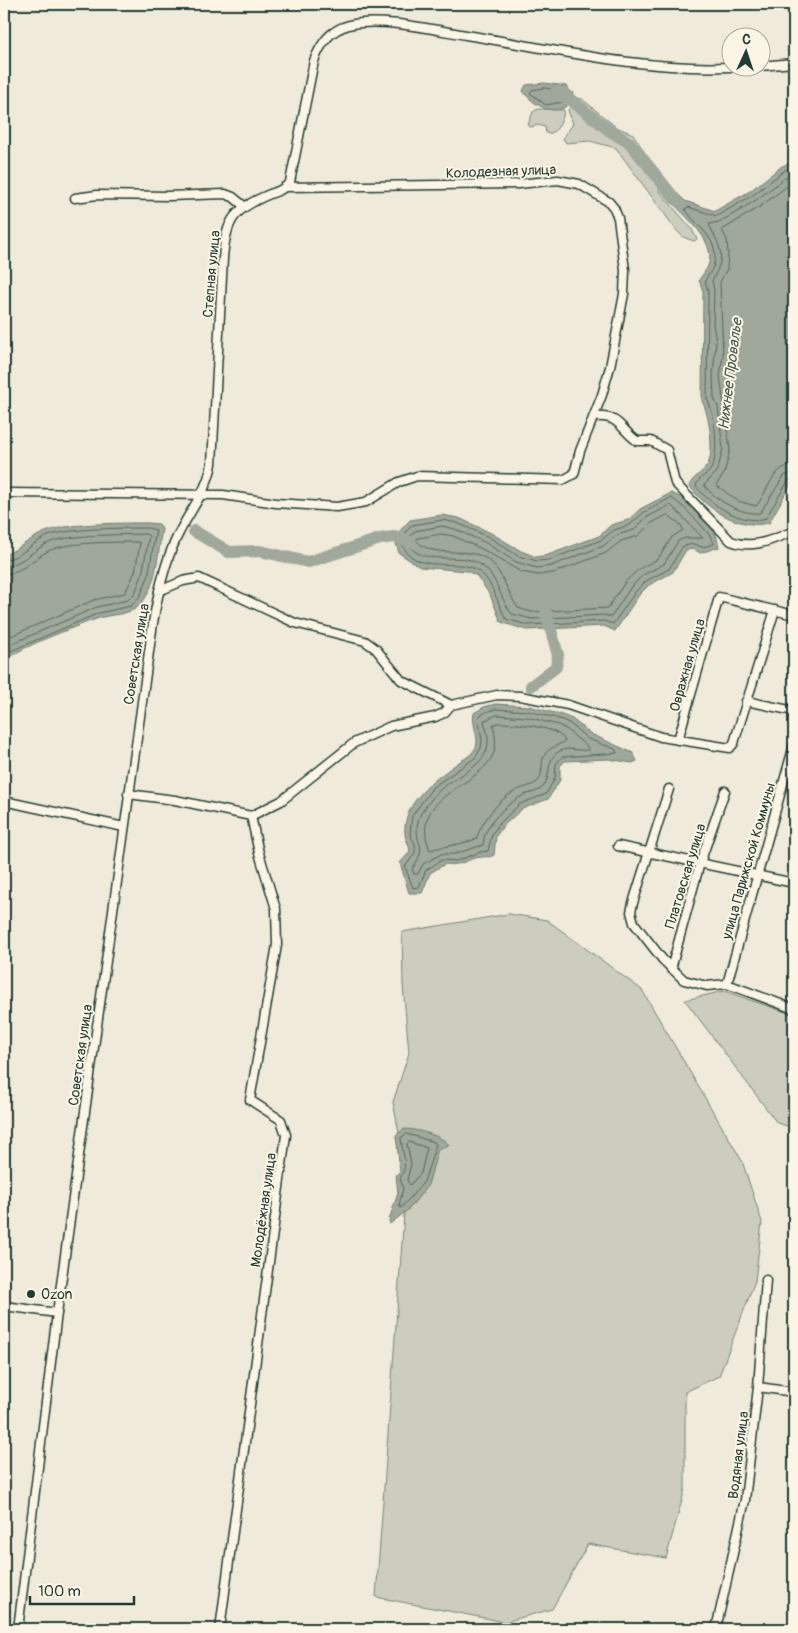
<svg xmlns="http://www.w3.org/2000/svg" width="798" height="1633" viewBox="0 0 798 1633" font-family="Pangolin,sans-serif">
<rect width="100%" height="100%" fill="#efeada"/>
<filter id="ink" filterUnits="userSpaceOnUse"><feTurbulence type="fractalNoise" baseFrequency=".02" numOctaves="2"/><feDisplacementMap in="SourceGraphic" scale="10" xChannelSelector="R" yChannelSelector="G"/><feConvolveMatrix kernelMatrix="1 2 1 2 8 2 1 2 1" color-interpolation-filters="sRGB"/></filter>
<g filter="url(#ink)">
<!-- green -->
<g fill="#cccdbf" stroke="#76857a">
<polygon points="578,98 582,99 616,127 633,134 660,176 659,191 691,228 697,239 694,241 683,237 677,231 616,148 590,141 566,143 563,138 573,124 568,110"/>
<path d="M538,109L564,110C563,120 559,130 549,134L546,133L545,127L538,125L531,127L528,125L533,112Z"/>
<polygon points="509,914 547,920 642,990 742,1161 762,1222 755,1281 719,1376 685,1392 685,1489 666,1558 588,1544 552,1609 505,1622 376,1597 407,1174 393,1102 409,1053 403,985 402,932"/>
<polygon points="724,991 794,1015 794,1128 777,1123 685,1000"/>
</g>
<!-- water -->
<g fill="#9fa89a" stroke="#6c7d71">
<path d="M544,83L566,86L573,93C567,122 535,109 523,91L526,85Z"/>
<path d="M794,162V478L769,523C740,530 705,509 689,485C694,477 700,474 706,467C716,456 709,413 702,401L703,291L699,280C702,275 706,271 708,266C719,239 677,211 663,192L664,187L669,186L685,201L715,211L750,191L782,166Z"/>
<polygon points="671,493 682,498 716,534 719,547 700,553 694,549 686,550 673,572 649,585 639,595 615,631 604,626 526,630 501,622 490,595 477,576 467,571 420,567 399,553 394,537 410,520 442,515 459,518 491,533 521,551 536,557 548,555 599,536 611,525 628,520 640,509"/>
<path d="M148,523L159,524L162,529C158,552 157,588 139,606C129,615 112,614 99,618C69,629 30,643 4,660V555C20,549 31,537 48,531C71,523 122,523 148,523Z"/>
<path d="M495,704L529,706L562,715L572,719L591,734L633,753L637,761L632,763L609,759L565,761L560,766V780L548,799L522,809L503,826L496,836L494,855C489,858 487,856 482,857C467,858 462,867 445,864L430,873L422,893H409L400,863L410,852C410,845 405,840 405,834C402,803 434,780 455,765C463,759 472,756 476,747C480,737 471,724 474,713L484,707Z"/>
<path d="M404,1129C415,1129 442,1135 449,1145L438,1149L428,1185L409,1209L390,1224L389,1220L398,1193L396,1175L400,1171L396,1135Z"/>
</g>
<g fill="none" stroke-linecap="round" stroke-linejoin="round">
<!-- shore -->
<g stroke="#52685d" stroke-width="1">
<polygon points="545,88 564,91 567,97 562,102 546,105 530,93 532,90"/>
<path d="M794,167L785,170L753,195L717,216L688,207L685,209C698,228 722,240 713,267C711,272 707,276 705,281L708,291L707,399C715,414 720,454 711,469C707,476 698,477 696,486C709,504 743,526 766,518L788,481L794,478"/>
<path d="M794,174L788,176L756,200L732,215L719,222L709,224C720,249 727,253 712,281L714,290L713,325L716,341L713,376L714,398L718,407L723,449L717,472L704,485C715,500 741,515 760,513L784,476L794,472"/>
<path d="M794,181L761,206L722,230L727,240L728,253L727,269L720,282L723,355L720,376L730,450L724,474L716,485L738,501L756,506C768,493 772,465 794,465"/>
<path d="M671,498C679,501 714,536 714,544L702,547L694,544L683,546L669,569L646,581L636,591L613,624L604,621L527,625L506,619C498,605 493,582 480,572C458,554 413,580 400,539L412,525L442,520L457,523L489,537L518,556L537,561L549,560L601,540L614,530L630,525L643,513Z"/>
<path d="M671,505L703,538H685L678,541L664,564L643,575L631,587L611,617L604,615L532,619L512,614C498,597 497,567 470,560C451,555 415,565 407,540L415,531L442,526L455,529L486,543L516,562L537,568L551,566L603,546L617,535L634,530L646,518Z"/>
<path d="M668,515L681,525L683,530L672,537L658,559L639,569L626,581L608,608L531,612L518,608C508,594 503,573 490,561C469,544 434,561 416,540L418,538L441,534L453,536L482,549L521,572L538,575L553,573L606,553L621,541L638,536L650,524Z"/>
<path d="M4,560C22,558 34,540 51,535C76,528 121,528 148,528L156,530L148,577L140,596L131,606L99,613L4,654"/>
<path d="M4,566C23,565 34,548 51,542C73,534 122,535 146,534L149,536L142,575L135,593L128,600L97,607L4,647"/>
<path d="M4,574C25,573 37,553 56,548C77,542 114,542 138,542L140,543L135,572L125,593L94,600L4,639"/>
<polygon points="496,709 528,711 560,719 569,723 588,739 615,749 617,753 562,757 556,764 555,778 546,794 520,804 500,823 492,834 488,851 481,852 456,861 442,860 426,870 419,887 413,888 405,867 415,853 415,844 410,834 412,816 433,787 475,758 481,748 482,740 478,717 486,712"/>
<path d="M497,715L527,717L558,725L566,729L590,749C582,753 569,746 560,751C544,759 553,777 542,788C538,792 529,793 524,795C510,802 494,816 487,830C484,834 484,840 483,845L455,854H441L423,864L418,874H414L412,869C430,844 413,845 418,822C419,813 429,803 434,796C448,777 491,768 488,739C488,733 485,727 484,721Z"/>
<path d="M498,723C513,723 559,726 565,741C558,746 549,747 544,756C540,764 544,776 537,782C532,786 521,788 515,791C497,801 483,820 476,839C460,845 445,846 430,850C407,793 481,789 494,752C497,743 495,735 493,725Z"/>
<path d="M407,1134L434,1142L436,1144L424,1182L401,1208L399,1205L403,1189L400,1178C409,1166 402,1152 401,1138Z"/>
<polygon points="410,1142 427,1148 421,1173 410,1185 407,1180 411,1164 407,1144"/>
</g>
<!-- river -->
<g stroke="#9fa89a" stroke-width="12">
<polyline points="555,93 571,100 610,131 630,143 675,199"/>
<polyline points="194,531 229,552 260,551 308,562 380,539 394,537 411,542"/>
<polyline points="531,686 556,667 558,655 546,613"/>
</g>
<!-- minor casing -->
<g stroke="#1f3d34" stroke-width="11">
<g id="minor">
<polyline points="760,66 794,63"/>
<polyline points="75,198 97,195 169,196 225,194 233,197 244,206"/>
<path d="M594,417C620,415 619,428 637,441H651L667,450L675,483L731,541C753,550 774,539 794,531"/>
<polyline points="4,493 223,495 276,503 337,507 366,502 399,482 417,476 563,480 574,474 580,451 602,395 610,367 624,294 625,270 618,218 614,208 609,202 579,184 558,180 518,184 286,187"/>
<polyline points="746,701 794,711"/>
<polyline points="451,705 497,695 520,696 568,705 661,737 730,748 734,743 775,610"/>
<polyline points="678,740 719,597 794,615"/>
<polyline points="669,789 633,903 631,912 634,923 663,960 684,980 707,986 727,984 794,1009"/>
<polyline points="128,794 175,800 251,816 281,801 354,743 391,726 435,717 444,713 451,705 401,680 376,649 365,641 295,623 199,578 183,581 159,591"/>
<polyline points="4,801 124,827"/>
<polyline points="618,846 794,883"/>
<polyline points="671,969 700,863 725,791"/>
<polyline points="727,984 794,745"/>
<polyline points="4,1306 57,1313"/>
<polyline points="758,1387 794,1392"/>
<path d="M18,1629L57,1313L153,623C158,594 164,564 177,537C189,511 207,492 212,464L223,258C226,219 234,209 270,194C279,191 284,189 290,182L314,61C321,43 330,30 349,25C380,17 435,30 466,35C552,49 644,71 730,67"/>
<polyline points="220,1629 286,1135 281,1120 250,1100 277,945 276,909 259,853 251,816"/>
<polyline points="716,1629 745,1500 758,1387 766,1280"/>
</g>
</g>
<!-- minor -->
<use href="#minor" stroke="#fcf5e5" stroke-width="8"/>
</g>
</g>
<!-- markers -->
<circle fill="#1f3d34" stroke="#fcf5e5" stroke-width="2" cx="31" cy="1294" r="5"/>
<g text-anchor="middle" stroke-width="4" stroke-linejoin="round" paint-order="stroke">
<!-- street labels -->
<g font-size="14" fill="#1f3d34" stroke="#fcf5e5">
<text transform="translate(501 171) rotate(-2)" y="5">Колодезная улица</text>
<text transform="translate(211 274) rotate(-85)" y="5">Степная улица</text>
<text transform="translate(136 654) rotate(-81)" y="5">Советская улица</text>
<text transform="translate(687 665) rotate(-74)" y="5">Овражная улица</text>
<text transform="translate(748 861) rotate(-74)" y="5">улица Парижской Коммуны</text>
<text transform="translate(685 876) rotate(-73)" y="5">Платовская улица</text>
<text transform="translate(80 1055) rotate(-82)" y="5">Советская улица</text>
<text transform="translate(263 1210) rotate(-82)" y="5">Молодёжная улица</text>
<text transform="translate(738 1455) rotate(-83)" y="5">Водяная улица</text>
</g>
<!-- poi labels -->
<g font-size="14" fill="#1f3d34" stroke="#fcf5e5" text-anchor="start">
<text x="41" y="1299">Ozon</text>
</g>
<!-- water labels -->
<g font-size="15" font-style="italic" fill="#455d53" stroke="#fcf5e5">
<text transform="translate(730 374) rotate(-83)" y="5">Нижнее Провалье</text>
</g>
</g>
<!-- margin -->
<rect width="798" height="1633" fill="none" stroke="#fcf5e5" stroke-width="20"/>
<rect x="10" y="10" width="778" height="1613" fill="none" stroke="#1f3d34" stroke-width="2" filter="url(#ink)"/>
<!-- north arrow -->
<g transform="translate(746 52) rotate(3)"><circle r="24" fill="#fcf5e5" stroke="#a4ab9e"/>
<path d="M0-4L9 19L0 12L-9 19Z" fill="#1f3d34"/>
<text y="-8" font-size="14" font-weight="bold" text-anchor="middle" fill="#1f3d34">С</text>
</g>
<!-- scale -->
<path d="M30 1596v8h104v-8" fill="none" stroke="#1f3d34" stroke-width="2.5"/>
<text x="38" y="1596" font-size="15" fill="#1f3d34" stroke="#fcf5e5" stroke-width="4" paint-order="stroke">100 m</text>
</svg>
